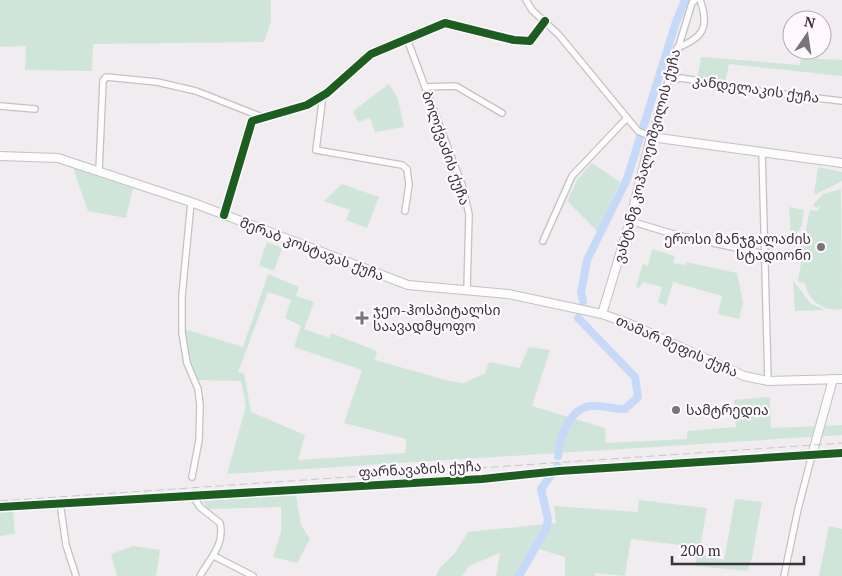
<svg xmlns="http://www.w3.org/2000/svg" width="842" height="576" viewBox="0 0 842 576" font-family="'PT Serif','Noto Sans Georgian',serif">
<rect width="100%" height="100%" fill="#f0ecf0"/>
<!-- green -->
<g fill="#d0e5da" fill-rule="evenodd">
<polygon points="0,0 271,0 271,21 264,42 93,44 92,71 25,70 26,46 0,47"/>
<polygon points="701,57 800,65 801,58 842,60 842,76 729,64 725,83 697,79"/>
<polygon points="389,84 398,99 404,127 375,132 370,118 358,122 353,111"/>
<polygon points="592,163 620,182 598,232 567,201 577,180"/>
<polygon points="818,167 842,172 842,181 814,195"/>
<polygon points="73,168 133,188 126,218 88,211"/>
<polygon points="342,184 379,197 367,228 346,220 350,210 324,201"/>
<path d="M841,189L842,309C824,313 808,300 805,283L798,281L802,257L798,256L801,238H804L810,210L817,211L822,204L817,208L813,205L823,194Z"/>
<path d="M789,207L804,210C802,222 803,232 791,237Z"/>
<polygon points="267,242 282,248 274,271 259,265"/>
<polygon points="652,249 675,256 673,263 685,265 686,262 737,273 743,302 739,319 718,314 722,296 673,282 666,306 658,302 662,287 643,282 639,288 636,287 643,264 648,266"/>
<path d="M268,274L299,287L296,296L314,302L304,329L330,338L331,333L377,351L375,360L449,381L464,383L485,373L489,362L519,368L529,347L550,350L532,406L605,428L606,443L687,439V431L736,427L734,400L770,397L771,428L842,425V435L227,474L246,406L241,381L198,380L189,361L184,329L243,347ZM268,292L291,300L285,318L301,326L294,347L362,370L344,423L406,439L405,453L298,460L305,435L251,412L244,373L238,372Z"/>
<polygon points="793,280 810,303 825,310 795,311"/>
<polygon points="296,494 301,525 310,539 297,563 273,557 281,532 281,507 208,509 202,499"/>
<polygon points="735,499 762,502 752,558 747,571 696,566 696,547 631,539 625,576 595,573 595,576 565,576 565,557 535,548 519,576 496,576 500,553 469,566 462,576 436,576 439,569 455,553 468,532 556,523 554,506 638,512 639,500 707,508 699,554 724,560"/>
<polygon points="13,509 15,534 0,536 0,510"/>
<polygon points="829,526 842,529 842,576 819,576"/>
<polygon points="133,546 160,550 156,576 117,576 111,554"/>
</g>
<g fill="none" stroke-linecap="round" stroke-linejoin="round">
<!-- river -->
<g stroke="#c6d9f8" stroke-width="8">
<polyline points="583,301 581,293 587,260 627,179 676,22 685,0"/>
<path d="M558,456C559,439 569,409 590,406C601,405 614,409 625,409L638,397L635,377L578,318"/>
<polyline points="519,576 546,529 548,519 541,489 558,466"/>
</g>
<!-- street casing -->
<g stroke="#c3c1c3" stroke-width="8">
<g id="street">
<polyline points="526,0 532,10 559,35 638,131 651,137 692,3 695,0"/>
<polyline points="407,39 462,185 469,214 467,290"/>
<path d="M677,48C703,38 710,27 700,0"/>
<polyline points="670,80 681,78 758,91 842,101"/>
<polyline points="425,87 456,86 502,113"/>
<polyline points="320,98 322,103 316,150 402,165 407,169 409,185 405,211"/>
<polyline points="0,106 35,109"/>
<polyline points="762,151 768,381"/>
<polyline points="99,171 103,81 106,77 157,82 196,91 262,117"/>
<polyline points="191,202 182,296 182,333 187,363 198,389 200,405 199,440 192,477"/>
<polyline points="224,215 252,121 307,105 327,93 371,54 445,23 514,40 530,41 545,21"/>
<polyline points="630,221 680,236 765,254"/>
<polyline points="764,239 790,239"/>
<polyline points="543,241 572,176 627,118"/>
<path d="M193,496L200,507L220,523C225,545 210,558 200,576"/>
<polyline points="60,503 66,545 76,576"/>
<polyline points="0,507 482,479 559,471 812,455 798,509 784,576"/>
<polyline points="214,556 253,576"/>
</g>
</g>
<!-- secondary casing -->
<g stroke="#c3c1c3" stroke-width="10">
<g id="secondary">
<polyline points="0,156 58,158 191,202 408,285 508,294 602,314 630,324 744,376 768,381 842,379"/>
<polyline points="602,314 630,221 651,137 842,163"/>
<polyline points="833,379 812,455 842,453"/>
</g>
</g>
<!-- street -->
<use href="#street" stroke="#fdfcfd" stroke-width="5.5"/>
<!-- secondary -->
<use href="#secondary" stroke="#fdfcfd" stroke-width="8"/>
<!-- rail -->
<polyline stroke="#c9c8c9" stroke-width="1" stroke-dasharray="8 4" stroke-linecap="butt" points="0,501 842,443"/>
<!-- cycleway casing -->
<g stroke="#fff8ff" stroke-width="11">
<g id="cycleway">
<polyline points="224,215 252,121 307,105 327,93 371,54 445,23 514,40 530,41 545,21"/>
<polyline points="0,507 482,479 559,471 842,453"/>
</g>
</g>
<!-- cycleway -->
<use href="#cycleway" stroke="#1b5e20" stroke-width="8"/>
</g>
<!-- markers -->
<g fill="#787578" stroke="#fff8ff" stroke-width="2">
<circle cx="821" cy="247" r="5"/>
<path d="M359.5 310.5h5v5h5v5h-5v5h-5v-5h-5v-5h5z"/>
<circle cx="676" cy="410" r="5"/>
</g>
<g text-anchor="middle" stroke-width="4.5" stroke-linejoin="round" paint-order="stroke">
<!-- street labels -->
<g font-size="14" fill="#383538" stroke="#fff8ff">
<text transform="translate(756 89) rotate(8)" y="5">კანდელაკის ქუჩა</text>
<text transform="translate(446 148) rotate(71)" y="5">ბოლქვაძის ქუჩა</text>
<text transform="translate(647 156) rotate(-75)" y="5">ვახტანგ კოპალეიშვილის ქუჩა</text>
<text transform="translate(312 249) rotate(21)" y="5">მერაბ კოსტავას ქუჩა</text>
<text transform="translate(677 346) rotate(24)" y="5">თამარ მეფის ქუჩა</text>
<text transform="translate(420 469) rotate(-3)" y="5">ფარნავაზის ქუჩა</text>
</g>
<!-- poi labels -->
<g font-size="14" fill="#383538" stroke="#fff8ff" text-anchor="start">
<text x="811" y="244" text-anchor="end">ეროსი მანჯგალაძის<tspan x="811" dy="16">სტადიონი</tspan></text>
<text x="373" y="315">ჯეო-ჰოსპიტალსი<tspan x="373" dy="16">საავადმყოფო</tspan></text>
<text x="686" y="415">სამტრედია</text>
</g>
</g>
<!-- north arrow -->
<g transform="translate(807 35) rotate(13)"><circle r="24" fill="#fff8ff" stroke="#afaaaf"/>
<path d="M0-4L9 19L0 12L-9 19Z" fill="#787578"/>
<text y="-8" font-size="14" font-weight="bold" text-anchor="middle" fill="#383538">N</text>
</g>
<!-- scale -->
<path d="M672 556v8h132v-8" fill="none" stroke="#383538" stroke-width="2.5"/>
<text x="680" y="556" font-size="15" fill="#383538" stroke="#fff8ff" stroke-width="4" paint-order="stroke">200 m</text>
</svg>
